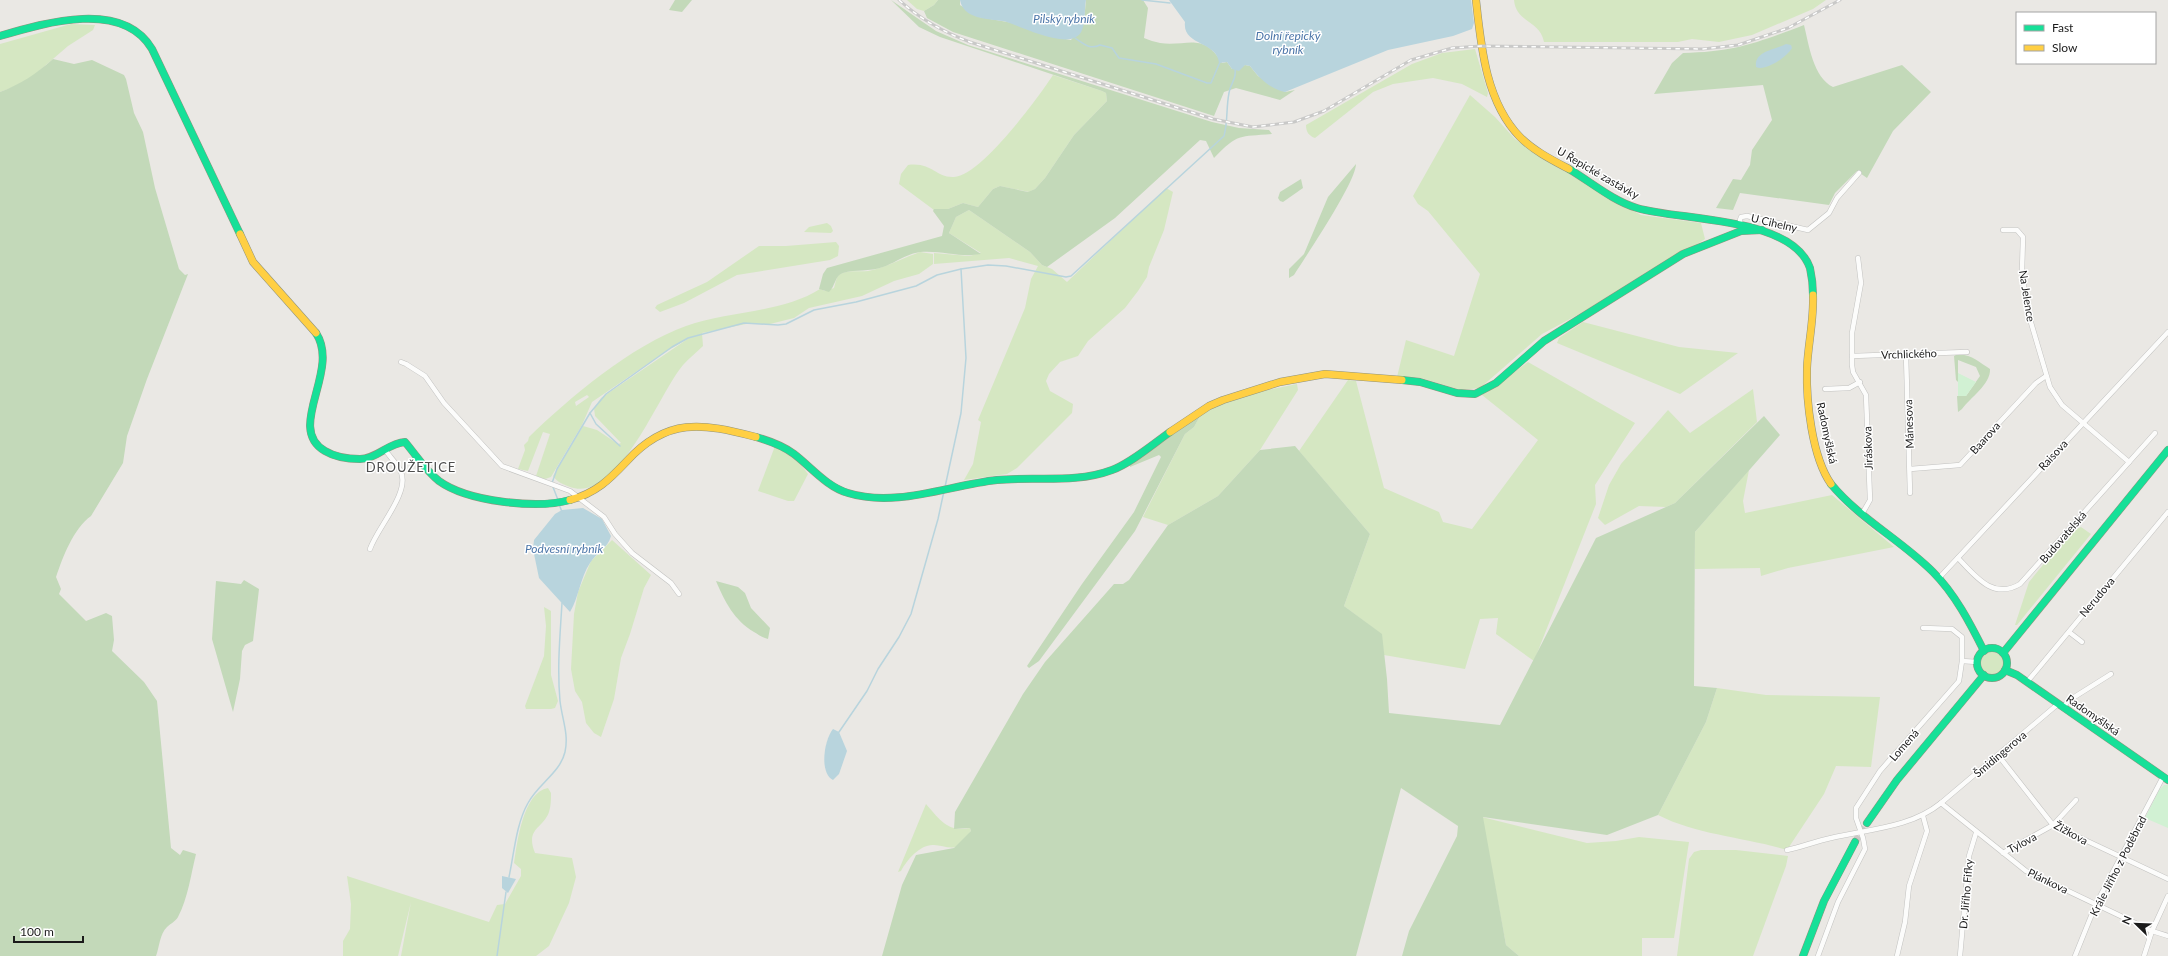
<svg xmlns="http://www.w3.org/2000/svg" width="2168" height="956" viewBox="0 0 2168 956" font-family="Lato,sans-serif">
<rect width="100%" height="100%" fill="#eae8e4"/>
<!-- grass -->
<g fill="#d5e7c2" fill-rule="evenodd">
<polygon points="907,0 938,0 934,5 924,11 917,9"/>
<path d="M1514,0H1826L1813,9L1752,35L1719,42L1692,39L1678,42H1544C1540,20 1516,23 1514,0Z"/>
<polygon points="71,24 95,25 93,30 68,46 32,77 16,86 0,92 0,44"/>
<path d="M1475,49L1488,93L1487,97L1462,84L1433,78L1393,84L1373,92L1315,138C1309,136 1306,132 1306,125L1412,64L1442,53Z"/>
<path d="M1053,75L1102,91L1106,93L1107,101L1074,135L1045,178L1035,189L1029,192L1000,186L993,189L978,207L963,203L948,209L934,210L899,184L901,174L908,165C933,162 935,178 954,177C981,176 1038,98 1053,75Z"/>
<polygon points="1470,95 1495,117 1515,139 1534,153 1621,204 1641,215 1701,223 1705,239 1683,254 1650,270 1583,312 1542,334 1480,388 1461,390 1421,378 1397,377 1406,340 1454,356 1480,274 1428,211 1418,204 1413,196"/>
<polygon points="1166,188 1173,192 1172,196 1164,230 1149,267 1147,277 1138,291 1125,308 1088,341 1078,356 1060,362 1049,374 1046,381 1050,391 1073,404 1072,413 1017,468 1007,474 964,480 973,464 981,422 978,420 1025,308 1031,279 1038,266 1009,258 934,264 934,253 969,256 981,253 949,233 956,217 969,210 1030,252 1042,265 1052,269 1067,282"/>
<polygon points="827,223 831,226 833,231 831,233 804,232 809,227"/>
<polygon points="836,242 839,246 838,256 830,260 737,275 684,303 660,312 655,308 657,305 707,282 759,246 786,246"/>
<path d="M920,252L933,254V264L919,274L894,281L862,296L809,308L794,318L770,324H746L702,333L703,346C697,352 689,358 683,365C659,393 618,504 570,487C563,484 558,483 553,476L583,426L597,430L618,444L621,443L595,416L594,408L601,398L689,338L662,354L592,402L582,425L551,477L545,479L536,476L550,434L543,432L528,471L518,469L525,450L524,445L528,441L529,437C569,398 632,345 686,326C728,311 782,313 820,289L825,291L834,288C836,282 836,274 843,273C851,270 860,272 868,271C885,268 903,258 920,252ZM587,395L589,397L576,406L575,402Z"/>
<polygon points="1583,322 1679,347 1738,353 1680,394 1557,343 1559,338"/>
<polygon points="1528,362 1635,423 1595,485 1596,504 1534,661 1496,634 1498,618 1480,619 1465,669 1384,655 1381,634 1344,606 1370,534 1299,451 1348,380 1356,381 1384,488 1439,512 1443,522 1472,529 1538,440 1482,395"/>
<polygon points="1297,384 1298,390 1260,450 1218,496 1168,525 1143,517 1185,434 1194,427 1200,416 1218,405 1262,391"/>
<polygon points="1753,389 1757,422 1675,503 1666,507 1639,506 1605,525 1598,518 1609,485 1621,464 1668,410 1690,433"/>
<path d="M775,446C787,453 800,462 808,474L794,501H788L758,491Z"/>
<polygon points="1749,470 1743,501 1745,513 1832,495 1894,547 1788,568 1761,576 1760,568 1695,569 1695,532"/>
<polygon points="2081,527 2091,534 2017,625 2015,625 2029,582 2070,532"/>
<polygon points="612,540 651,575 644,588 630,634 621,658 614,699 601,737 594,733 586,723 582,702 575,691 571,669 574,614 578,592 591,561"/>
<polygon points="544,607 551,611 551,675 558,701 555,708 551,709 526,709 525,706 544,656 546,626"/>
<circle cx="1992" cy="663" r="11"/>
<path d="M1717,688L1766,695L1880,697L1871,767L1836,766L1824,794L1787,850C1744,837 1697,835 1658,815L1706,722Z"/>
<path d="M548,788L551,793C551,799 551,806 549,812C543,829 525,828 535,853L572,858L576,877L569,903L549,946L536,956H401L411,902L398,956H343V941L350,929L351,904L347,876L489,922L497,905L505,904L521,876V869L514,863C517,843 523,792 548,788Z"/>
<path d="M926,804C939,819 948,833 970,828L971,831C967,836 962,845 956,847C949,849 941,845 934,845C920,844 907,860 901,871L898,872Z"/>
<polygon points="1482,817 1587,843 1616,841 1639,837 1689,842 1674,938 1642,938 1642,956 1519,956 1506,945"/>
<polygon points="1701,850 1736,850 1788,856 1786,866 1753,956 1677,956 1689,859 1694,852"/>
</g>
<!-- forest -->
<g fill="#c3d9b9">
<polygon points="675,0 692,0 682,12 669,10"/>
<path d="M891,0L936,31L968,45L1212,122L1239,128L1269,130L1272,134C1239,137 1238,133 1214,158L1206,141L1200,140L1115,218L1047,267L1042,265L1030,252L969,210L956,217L949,233L981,254C961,258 941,250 920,252C906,254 895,263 883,267C870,272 855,269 843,273C835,275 835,287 829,292L819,289L823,274L827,268L942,236L944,226L933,211L934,209H948L963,203L978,207L993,189L1000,186L1028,192L1035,189L1045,178L1074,135L1107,101L1106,93L1102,91L940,37L919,27Z"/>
<path d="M938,0H960V5L979,17L1013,23L1044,35L1071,40L1084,21L1086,0H1143L1148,8L1144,38C1149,40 1155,42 1160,43C1187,47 1203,31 1222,63L1227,62L1232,69L1245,65L1250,66L1258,76L1285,92L1295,90L1280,100L1236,88L1224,92L1214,116L953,32L927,18L924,11L934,5Z"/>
<path d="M1804,25C1809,45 1813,77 1833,87L1902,65L1931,92L1893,131L1867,178L1857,171L1835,193L1829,205L1740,193L1733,210L1716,208L1733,179L1741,180L1750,165L1752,150L1772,120L1763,85L1654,94L1672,63L1683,53C1734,52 1757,43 1804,25Z"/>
<path d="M53,59L74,64L92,60L124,75L126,79L134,113L143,132L155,188L179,269L185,275L188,274L147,379L127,436L123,463L91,516C73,529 63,557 56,577L61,589L59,594L86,621L106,613L112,616L114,640L112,651L144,682L157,701L171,848L180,855L183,850L196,854C191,874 188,898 178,917C175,922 171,923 167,927C160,933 159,948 156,956H0V92C21,84 36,74 53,59Z"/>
<path d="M1356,164C1356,182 1306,256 1294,275L1289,278V269L1304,254L1328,197Z"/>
<polygon points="1301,179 1303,188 1283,202 1280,201 1278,198 1280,192"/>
<path d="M1956,355C1970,353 1979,362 1990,369C1991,384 1970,398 1962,409L1958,412L1957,396H1966L1980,376L1976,367L1958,360V382L1956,380L1954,356Z"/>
<polygon points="1200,416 1194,427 1185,434 1135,531 1039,661 1029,668 1027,666 1082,584 1134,512 1161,457 1159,455 1130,467 1130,464"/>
<polygon points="1764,416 1780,435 1695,532 1694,686 1717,688 1706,722 1658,815 1607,835 1483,817 1506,945 1519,956 1402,956 1409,931 1457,836 1458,826 1401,788 1356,956 882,956 902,885 916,855 954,848 971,831 970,828 954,829 955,812 1023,694 1045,662 1114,584 1123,584 1129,580 1168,525 1218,496 1260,450 1295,446 1370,534 1344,606 1382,634 1387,679 1389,713 1500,725 1596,538 1675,503"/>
<polygon points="244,580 259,589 253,641 245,645 242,651 240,679 233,712 212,639 216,581 241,584"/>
<path d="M716,581L738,587L745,593L751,608L770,628L768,639C763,638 759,635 754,632C734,620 725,602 716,581Z"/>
</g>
<!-- park -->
<g fill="#d1f1d3">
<polygon points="1958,373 1976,382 1966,396 1958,396"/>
<polygon points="2164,785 2168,785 2168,828 2145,818 2159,790"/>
</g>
<!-- water -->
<g fill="#b8d4dd">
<path d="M960,0H1086C1084,10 1086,21 1082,30C1073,54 1020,25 1003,21C988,19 963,19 960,0Z"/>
<path d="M1169,0H1471L1474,23L1472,29L1453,36L1388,50L1285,92C1270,89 1259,78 1250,66L1245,65L1239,71L1232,69L1227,62L1219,63C1217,41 1182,46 1185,22Z"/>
<path d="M1786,44L1791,45L1792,48C1787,57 1765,72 1756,67C1754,51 1775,50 1786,44Z"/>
<path d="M583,508L602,519L611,536C608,548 596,553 590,563C580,578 579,597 570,612L539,578L533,549L534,540L555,514L562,510Z"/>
<path d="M833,729L839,732L847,751L839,774L833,780C819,773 824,740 833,729Z"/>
<polygon points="502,876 516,879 508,893 502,888"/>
</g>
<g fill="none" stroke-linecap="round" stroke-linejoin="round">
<!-- stream -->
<g stroke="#b8d4dd" stroke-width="1.5">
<polyline points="1142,0 1170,3"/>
<path d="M1075,38C1084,44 1090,50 1100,45L1112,48L1119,58L1156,64L1207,83H1211L1220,62"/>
<polyline points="590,413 596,424 620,446"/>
<path d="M552,483L557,469L590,413L606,394L672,347L688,338L744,323L778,325L786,324L814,310L856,302L916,286L937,275L961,269L988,265L1006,266L1066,277L1071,276L1224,136C1228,122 1226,108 1229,93C1230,84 1237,79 1235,70"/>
<polyline points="553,487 558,500"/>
<polyline points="945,487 961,413 966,358 961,269"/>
<polyline points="559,504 562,512"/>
<polyline points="839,732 867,691 878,669 899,637 911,614 938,519 944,491"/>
<path d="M509,877C514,854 516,824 528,803C538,784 560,773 565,752C569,734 562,719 560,701C557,668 560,636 562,603"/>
<polyline points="497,956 506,892"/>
</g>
<!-- primary-tunnel -->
<polyline stroke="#cbc9c6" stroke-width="7" stroke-dasharray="7 3.5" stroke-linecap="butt" points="1855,842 1867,823"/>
<!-- street casing -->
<g stroke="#c2c2c0" stroke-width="5.5">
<g id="street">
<polyline points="1741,227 1740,220 1741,217 1747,216 1808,230 1829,213 1837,198 1859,173"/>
<polyline points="2003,230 2017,230 2023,237 2022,271 2027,309 2050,387 2062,405 2129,462"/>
<polyline points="1858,258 1861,283 1852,333 1852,365 1853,372 1866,395 1870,500 1862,514"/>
<polyline points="1906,355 1910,493"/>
<polyline points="1852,356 1967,352"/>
<polyline points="401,362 406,364 425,376 444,403 502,466 570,491 604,517 615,534 632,553 671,583 679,594"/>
<polyline points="1825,389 1849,388 1860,382"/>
<polyline points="1910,469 1960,465 2036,383 2046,376"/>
<path d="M370,549C377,528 410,493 401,472C398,464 389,457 385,449"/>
<path d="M1958,558C1976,577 1993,600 2020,584L2155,433"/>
<polyline points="1939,578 2168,332"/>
<polyline points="2069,632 2082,642"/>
<polyline points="1962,661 1977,662"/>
<polyline points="2027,682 2168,512"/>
<polyline points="2063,708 2068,701 2111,674"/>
<polyline points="1998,755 2053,825 2168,879"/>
<polyline points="1941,803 2026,871 2152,931 2168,936"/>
<path d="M1787,850C1802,847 1816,841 1831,838C1869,829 1910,828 1941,803L2058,704"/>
<polyline points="2003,853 2053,825 2076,800"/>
<polyline points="1818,956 1838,902 1865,849 1863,838 1856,818 1856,808 1880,771 1959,681 1962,661 1962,637 1952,629 1923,628"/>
<polyline points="1897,956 1905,922 1909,886 1927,831 1923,816"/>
<polyline points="1960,956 1969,856 1976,833"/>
<polyline points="2075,956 2096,904 2163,777"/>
<polyline points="2144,956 2152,931 2168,896"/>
</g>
</g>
<!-- fast casing -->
<g stroke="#90937d" stroke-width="8">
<g id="fast">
<path d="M0,36C47,22 123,0 152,49L240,234"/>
<path d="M1569,169C1591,182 1613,201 1637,208C1680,221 1792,216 1810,268C1812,277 1813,286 1813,295"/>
<path d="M316,333C341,371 285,428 325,451C335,457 349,459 360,459C377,459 388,443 405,442C416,455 426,471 439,481C468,502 537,509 570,500"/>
<polyline points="1402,380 1420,382 1457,393 1475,394 1496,383 1544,341 1683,254 1741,231 1762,230"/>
<path d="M756,437C770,441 782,445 794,454C811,467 827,487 848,493C896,508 949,485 997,480C1035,476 1075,484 1112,470C1131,463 1153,444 1170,432"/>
<path d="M1831,484C1860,519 1901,540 1933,572C1955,594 1970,623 1984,651"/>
<circle cx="1992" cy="663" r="15"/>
<polyline points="2003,653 2168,450"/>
<polyline points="2005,670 2017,675 2168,780"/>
<polyline points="1867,823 1897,780 1984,675"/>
<polyline points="1803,956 1824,901 1855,842"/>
</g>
</g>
<!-- slow casing -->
<g stroke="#90937d" stroke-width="8">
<g id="slow">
<path d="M1476,0C1481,47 1486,102 1520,137C1534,151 1552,160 1569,169"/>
<polyline points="240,234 253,262 316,333"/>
<path d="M1813,295C1814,320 1808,344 1807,368C1806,401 1812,457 1831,484"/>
<polyline points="1170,432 1209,406 1223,400 1280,382 1325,374 1402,380"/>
<path d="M570,500C596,493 609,480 627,461C667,417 702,423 756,437"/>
</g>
</g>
<!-- street -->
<use href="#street" stroke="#fcfcfb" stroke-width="4.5"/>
<!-- fast -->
<use href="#fast" stroke="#16e098" stroke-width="7"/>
<!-- slow -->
<use href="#slow" stroke="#ffcf43" stroke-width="7"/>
<!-- rail casing -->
<g stroke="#c9c9c8" stroke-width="3">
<path id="rail" d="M899,0C920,19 943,32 970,42L1213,119L1253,127L1294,122L1324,111L1411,60L1452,48L1481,46L1703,49L1738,45L1788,28L1840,0"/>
</g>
<!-- rail -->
<use href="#rail" stroke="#fff" stroke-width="1.5" stroke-dasharray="4.5" stroke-linecap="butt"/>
</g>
<g text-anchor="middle" stroke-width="3" stroke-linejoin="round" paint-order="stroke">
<!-- street labels -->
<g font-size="11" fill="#1b1b1b" stroke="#fff">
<text transform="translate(1598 173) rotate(30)" y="4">U Řepické zastávky</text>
<text transform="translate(1774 223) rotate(13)" y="4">U Cihelny</text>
<text transform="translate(2027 296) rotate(81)" y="4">Na Jelence</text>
<text transform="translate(1909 354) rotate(-2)" y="4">Vrchlického</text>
<text transform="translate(1909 424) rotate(-92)" y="4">Mánesova</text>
<text transform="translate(1827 433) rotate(78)" y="4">Radomyšlská</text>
<text transform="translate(1985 438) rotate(-48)" y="4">Baarova</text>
<text transform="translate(1868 448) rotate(-92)" y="4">Jiráskova</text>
<text transform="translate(2053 455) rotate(-47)" y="4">Raisova</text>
<text transform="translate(2063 537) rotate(-49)" y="4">Budovatelská</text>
<text transform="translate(2097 597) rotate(-50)" y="4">Nerudova</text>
<text transform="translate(2093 715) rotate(35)" y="4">Radomyšlská</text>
<text transform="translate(1904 745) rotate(-49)" y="4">Lomená</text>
<text transform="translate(2000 754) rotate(-40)" y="4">Šmidingerova</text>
<text transform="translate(2071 833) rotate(29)" y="4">Žižkova</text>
<text transform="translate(2022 843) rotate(-28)" y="4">Tylova</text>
<text transform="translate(2118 866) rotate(-63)" y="4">Krále Jiřího z Poděbrad</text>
<text transform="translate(2048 881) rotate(26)" y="4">Plánkova</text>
<text transform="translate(1966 894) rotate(-85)" y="4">Dr. Jiřího Fifky</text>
</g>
<!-- water labels -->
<g font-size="12" font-style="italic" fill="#4b75a8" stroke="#fff">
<text x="1064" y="23">Pilský rybník</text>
<text x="1288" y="40">Dolní řepický<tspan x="1288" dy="14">rybník</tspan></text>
<text x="564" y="553">Podvesní rybník</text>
</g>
<!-- quarter labels -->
<g font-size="13" letter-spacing="1" fill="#4e4e4e" stroke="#fff">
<text x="411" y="472">DROUŽETICE</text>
</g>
</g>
<!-- legend -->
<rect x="2016" y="12" width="140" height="52" fill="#ffffff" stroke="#a4a4a4"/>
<rect x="2024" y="25" width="20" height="6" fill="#16e098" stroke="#a4a4a4"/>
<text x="2052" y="32" font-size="12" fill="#1b1b1b">Fast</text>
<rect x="2024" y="45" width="20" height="6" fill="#ffcf43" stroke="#a4a4a4"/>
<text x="2052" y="52" font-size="12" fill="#1b1b1b">Slow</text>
<!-- north arrow -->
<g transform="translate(2136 924) rotate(293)" stroke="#ffffff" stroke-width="3" paint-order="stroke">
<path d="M0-3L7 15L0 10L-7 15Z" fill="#1b1b1b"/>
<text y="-6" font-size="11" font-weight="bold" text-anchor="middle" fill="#1b1b1b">N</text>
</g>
<!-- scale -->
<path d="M14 936v6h69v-6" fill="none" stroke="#1b1b1b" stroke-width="2"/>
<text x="20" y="936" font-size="12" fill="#1b1b1b" stroke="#ffffff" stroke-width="3" paint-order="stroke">100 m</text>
</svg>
